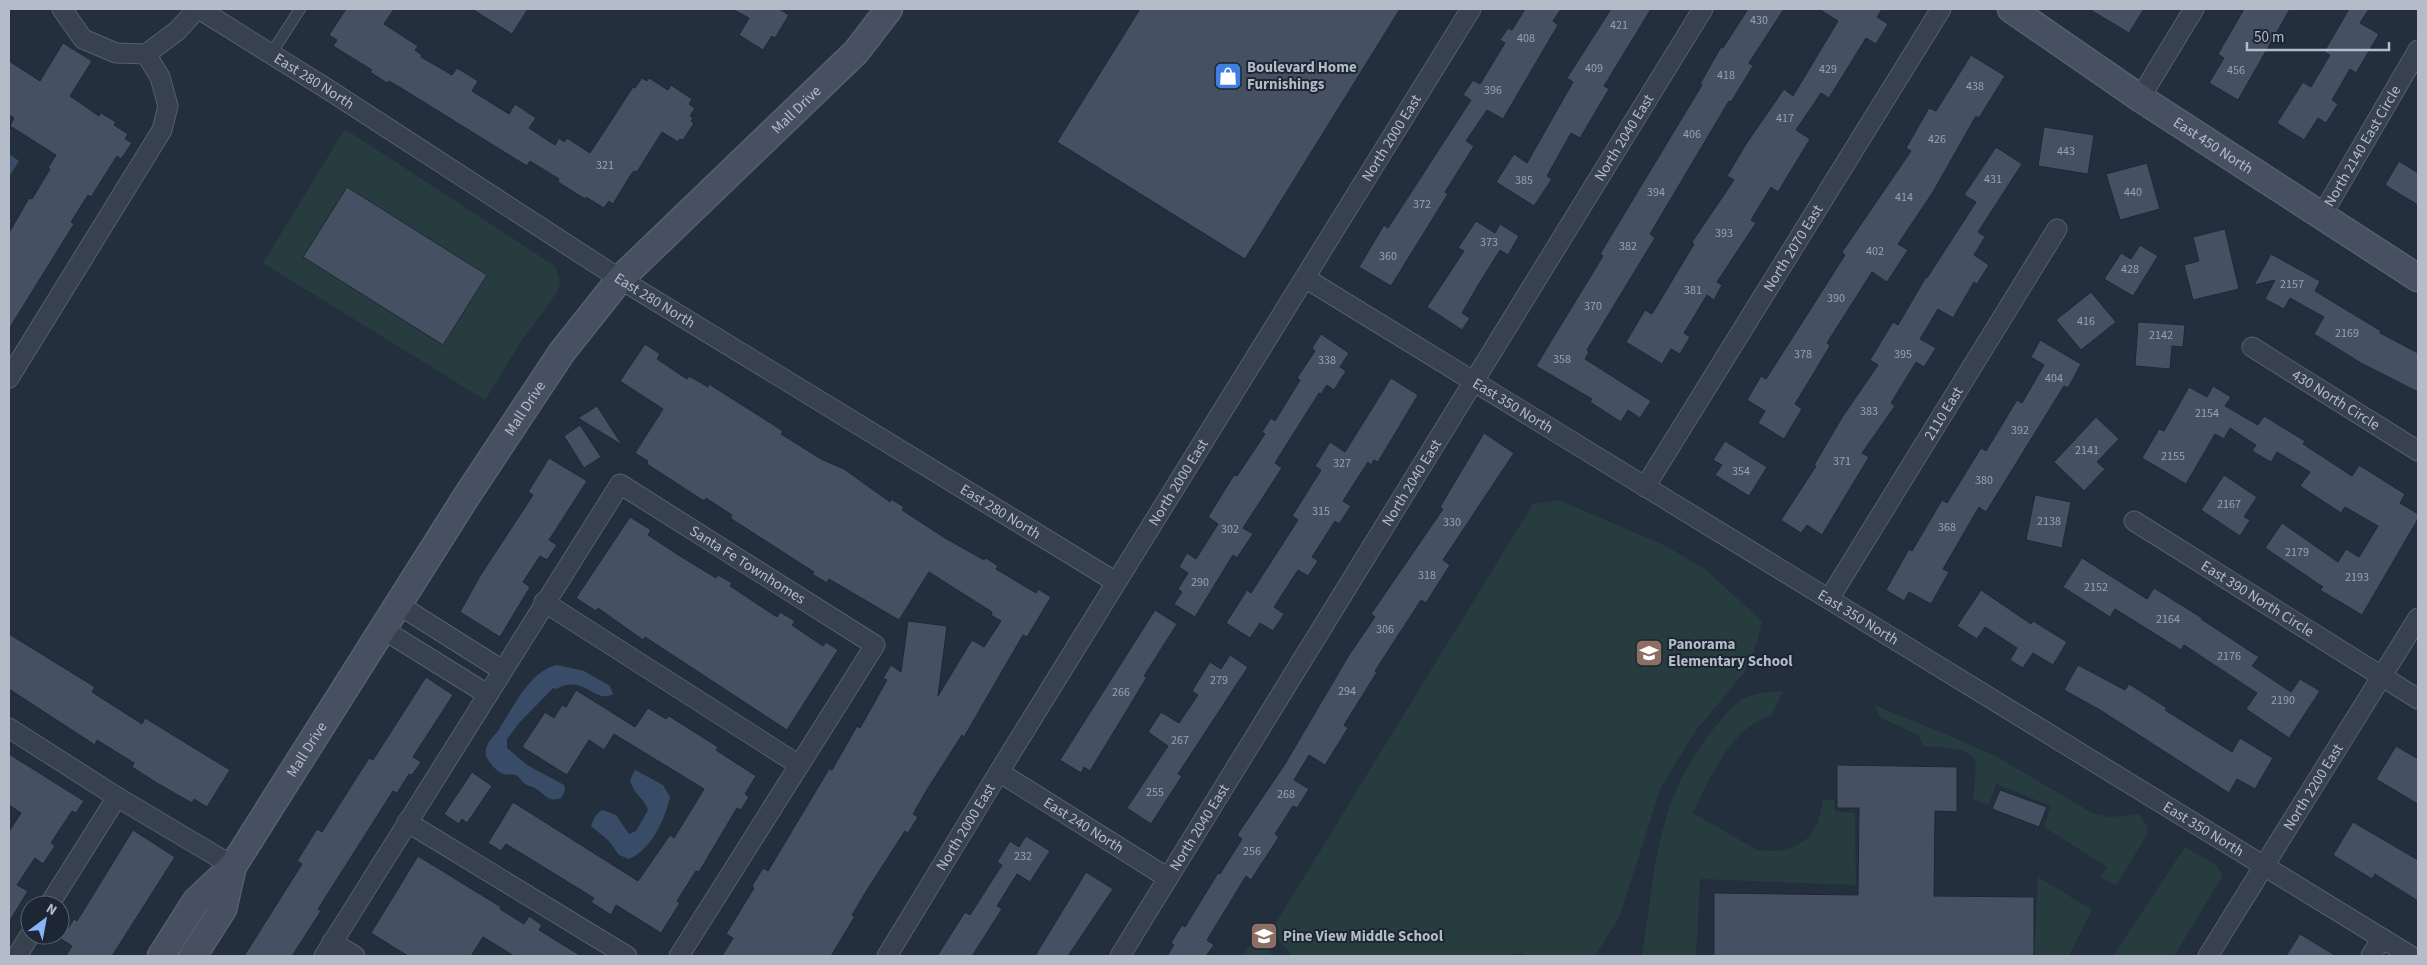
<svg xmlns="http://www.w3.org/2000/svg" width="2427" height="965" viewBox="0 0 2427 965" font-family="'Source Sans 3',sans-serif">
<rect width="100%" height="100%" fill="#242f3e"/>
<!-- green -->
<g fill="#263c3f" fill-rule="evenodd">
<path d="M345,129L555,266L560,281L558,291L522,340L485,400L263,263ZM347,187L442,345L303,257Z"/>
<polygon points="1559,500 1668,547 1706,570 1762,621 1757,643 1744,673 1697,729 1661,787 1619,918 1595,956 1527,956 1520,953 1505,956 1292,956 1271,931 1533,504"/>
<path d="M1783,691L1771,716C1731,727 1709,779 1693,813L1757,850L1777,851L1794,847L1808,838L1818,823L1823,800H1834L1835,811L1855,813L1856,885L1700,879L1696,956H1642C1656,869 1655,799 1715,727C1724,717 1733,703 1745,698C1757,692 1770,692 1783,691Z"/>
<path d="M1874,705L1950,736L1997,757L2094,814L2111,817L2139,814L2147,826L2148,833L2116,886L2101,877L2107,867L2044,827L2051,806L1996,784L1989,805L1973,800C1974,791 1977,768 1975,760C1970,747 1934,747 1923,746L1919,736L1880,717Z"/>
<polygon points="2185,847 2216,865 2223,875 2174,956 2113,956"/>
<polygon points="2038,877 2092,910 2069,956 2034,956"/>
<polygon points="1257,934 1273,956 1243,956"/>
</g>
<!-- water -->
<g fill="#394c67">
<polygon points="9,154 19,161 9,177"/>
<path d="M557,665L584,671L610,686L613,694C596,705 583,673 556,689L553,688L520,722L507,739V748L527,765L564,785L565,790L561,798C548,803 545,794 535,788C531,786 527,786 524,783C522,781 519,777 516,775C513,774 508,775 504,774C498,773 488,762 486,756C483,743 496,736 501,726C514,706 531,670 557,665Z"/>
<path d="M635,770L663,785L670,797C665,819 651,850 629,859L619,855L609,841L591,826L595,816L602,810L616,815L629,834L636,831L648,810C643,796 635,797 630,780Z"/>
</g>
<!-- building -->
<g fill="#455162" stroke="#1f2835">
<polygon points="346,9 394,9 384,24 418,46 415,50 422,55 421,57 452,75 457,68 478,81 472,91 509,114 515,104 536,118 529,128 555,145 559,138 564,142 567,138 590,153 633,87 635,88 642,78 647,81 649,78 668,90 671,85 692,99 689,104 695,108 690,116 693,118 691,121 694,123 683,140 680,139 678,142 662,132 637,172 634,171 630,176 613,204 609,201 604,208 586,197 585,199 558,182 559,179 530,161 527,166 401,88 389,81 387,83 370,72 372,70 333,46 337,40 329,35"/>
<polygon points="472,9 528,9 512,34"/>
<polygon points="732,9 779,9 789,15 775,38 772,36 763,50 739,35 749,18"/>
<polygon points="1140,9 1400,9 1245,259 1057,142"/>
<polygon points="1525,9 1561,9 1553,21 1558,25 1503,119 1487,110 1466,141 1474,146 1445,192 1448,194 1391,286 1359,267 1384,225 1388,228 1471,100 1463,95 1473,80 1480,84 1505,43 1500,40 1508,28 1512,30"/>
<polygon points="1611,9 1651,9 1604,86 1609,89 1580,138 1571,133 1547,176 1552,179 1534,206 1496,182 1514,154 1527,163 1573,82 1567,78"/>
<polygon points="1748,9 1784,9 1749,63 1753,66 1731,102 1729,101 1650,234 1655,238 1587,350 1589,352 1585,359 1651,401 1640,418 1628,410 1621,422 1590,402 1592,399 1536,366 1603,256 1600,254 1702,85 1700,84 1721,47 1723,48"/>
<polygon points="1819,9 1882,9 1877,17 1888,24 1876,44 1866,38 1829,98 1821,93 1796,130 1810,139 1778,192 1771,187 1751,220 1756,223 1717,282 1722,285 1714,300 1707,295 1684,333 1690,337 1680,354 1671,349 1662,364 1626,342 1645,310 1652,314 1694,244 1692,242 1734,180 1727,176 1746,144 1784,89 1793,96 1838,21"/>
<polygon points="2089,9 2144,9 2129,33"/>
<polygon points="2244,9 2290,9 2238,100 2209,83 2224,58 2218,54"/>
<polygon points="2349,9 2369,9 2360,23 2379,34 2356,73 2350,69 2332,100 2338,104 2326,123 2318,118 2304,140 2277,123 2303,82 2311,87 2330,55 2324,52"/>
<polygon points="63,43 92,61 70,96 99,116 101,113 116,122 114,125 128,134 125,139 132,143 121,159 117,156 91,197 88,195 71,222 74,224 9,329 9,233 29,198 32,199 50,169 48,168 56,155 10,126 14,118 9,115 9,61 40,81"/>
<polygon points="1971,55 2005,76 1979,118 1976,116 1933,192 1898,244 1908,250 1887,282 1872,272 1827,343 1830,346 1795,404 1802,409 1784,439 1758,423 1765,411 1747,400 1761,376 1766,379 1845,255 1842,252 1911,151 1906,148 1929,108 1936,111"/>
<polygon points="2044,127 2094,135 2088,174 2038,166"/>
<polygon points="1996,147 2022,164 1978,232 1985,237 1974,255 1989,265 1977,284 1974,282 1953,318 1938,309 1920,339 1936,348 1924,367 1916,362 1891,403 1895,406 1862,453 1869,457 1822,535 1807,525 1801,533 1781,520 1816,466 1814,465 1843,416 1878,365 1870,360 1893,322 1898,325 1926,277 1927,278 1976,202 1964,195"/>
<polygon points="2399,161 2418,173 2418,205 2385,185"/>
<polygon points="2147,163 2160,209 2120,220 2106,174"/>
<polygon points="347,187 487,275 443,345 303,257"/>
<polygon points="1476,221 1495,233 1500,224 1519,236 1508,255 1500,250 1477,287 1462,313 1470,318 1462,330 1427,307 1464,251 1458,248"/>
<polygon points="2225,229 2239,289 2193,300 2184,265 2199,261 2193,237"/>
<polygon points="2140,245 2158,256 2133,296 2104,279 2121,253 2131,259"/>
<polygon points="2271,254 2320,281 2315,291 2381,331 2380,333 2418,353 2418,392 2361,363 2314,334 2324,317 2290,298 2284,309 2265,299 2275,280 2254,285"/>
<polygon points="2091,292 2116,322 2081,350 2056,320"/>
<polygon points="2138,322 2185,325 2183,347 2172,346 2170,369 2135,366"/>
<polygon points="1321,334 1349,353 1340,367 1346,371 1334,390 1327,385 1321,394 1319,393 1275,463 1282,468 1243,528 1253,534 1237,558 1233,555 1195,617 1174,604 1182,592 1178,589 1188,573 1179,567 1187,553 1196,559 1218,524 1208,517 1234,475 1237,476 1265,434 1262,432 1271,418 1275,421 1300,380 1297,378 1315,351 1312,348"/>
<polygon points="2040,340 2081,364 2068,388 2064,386 1986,512 1979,507 1943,569 1949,572 1931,604 1909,592 1904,601 1886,590 1909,549 1912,551 1942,500 1947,503 1981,448 1986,451 2017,400 2022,403 2044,365 2031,357"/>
<polygon points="645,344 660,354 657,359 687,379 689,376 708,387 709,384 783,431 781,434 821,459 844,469 890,502 891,499 904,507 902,510 945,538 984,560 986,558 998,566 996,569 1036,593 1038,589 1051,597 1027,637 1023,635 964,737 962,735 928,788 913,814 918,817 908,833 905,831 867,890 852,915 855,916 831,956 722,956 733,938 726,934 754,888 752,886 763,868 768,871 829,769 832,770 857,726 860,728 887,680 883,678 891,665 901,672 908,621 947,626 938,696 972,640 984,647 1001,621 991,615 992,612 929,572 899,620 829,579 827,583 812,574 814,572 730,518 732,515 706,498 704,501 647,464 648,461 635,453 663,409 620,381"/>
<polygon points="1391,378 1418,395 1378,462 1374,460 1371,465 1368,462 1343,501 1351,506 1339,524 1335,521 1312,557 1318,561 1308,576 1298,570 1274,607 1284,614 1273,631 1260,623 1250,638 1226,623 1247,590 1251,593 1298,520 1292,516 1321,470 1315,466 1330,442 1345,452"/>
<polygon points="2213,386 2231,397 2225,406 2258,425 2264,416 2305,441 2303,444 2352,476 2359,465 2405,494 2400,503 2418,514 2418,519 2362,615 2320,590 2323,587 2265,548 2282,523 2338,562 2346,549 2359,557 2378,526 2345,507 2341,513 2300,486 2310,472 2277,452 2271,462 2252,451 2256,445 2230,428 2224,439 2215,434 2186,484 2142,458 2159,429 2164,431 2189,387 2207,397"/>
<polygon points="597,406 622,445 578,418"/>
<polygon points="2096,417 2119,439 2097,462 2105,469 2084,491 2054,462"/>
<polygon points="580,425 601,457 584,468 564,436"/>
<polygon points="1484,433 1514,453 1443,560 1450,565 1426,603 1421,600 1375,671 1377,672 1344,725 1348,728 1325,765 1309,755 1294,780 1309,789 1297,808 1293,806 1275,834 1279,837 1251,880 1246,876 1207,940 1214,945 1206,956 1167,956 1174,945 1171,943 1182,925 1185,927 1218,873 1220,874 1242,839 1237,835 1285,764 1349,655 1375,617 1371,614 1443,509 1440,507"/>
<polygon points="1725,441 1767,467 1749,496 1715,475 1722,465 1713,460"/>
<polygon points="549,458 587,481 549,540 557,545 547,560 540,556 523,582 530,587 500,637 460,612 480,576 533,495 528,492"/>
<polygon points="2224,475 2257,497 2244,517 2250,520 2240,536 2201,510"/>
<polygon points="2035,495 2071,502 2062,548 2026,540"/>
<polygon points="630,517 651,530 648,535 680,556 716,578 718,575 732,583 730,586 777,617 780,612 795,621 792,625 823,646 826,642 838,650 787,730 645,637 643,640 598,608 596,611 576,598"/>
<polygon points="2082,558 2147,599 2154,588 2202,618 2201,619 2259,657 2252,666 2291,692 2300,679 2320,691 2289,738 2246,709 2257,693 2184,645 2181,650 2115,609 2110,617 2063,587"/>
<polygon points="1981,590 2031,624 2033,621 2067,642 2053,665 2033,653 2023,668 2010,660 2017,648 1985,627 1977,639 1957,626"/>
<polygon points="1155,610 1177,624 1144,676 1147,677 1090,771 1084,767 1081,773 1060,760"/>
<polygon points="9,634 95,687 92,692 142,724 145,718 230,770 207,807 194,799 192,803 157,783 132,767 134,763 97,740 95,745 9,689"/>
<polygon points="1230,655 1248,667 1178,774 1182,776 1151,824 1127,808 1168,746 1148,732 1161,712 1179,723 1198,695 1192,691 1210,662 1221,669"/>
<polygon points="2078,665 2125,690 2129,684 2167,708 2165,710 2232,752 2240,738 2273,758 2255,789 2237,779 2229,793 2100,710 2064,690"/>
<polygon points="426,677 453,695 413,757 421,762 412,775 409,774 397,793 393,791 318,909 321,911 292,956 244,956 302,864 297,861 317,829 322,832 369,758 373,760"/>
<polygon points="576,690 635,727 648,708 666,719 669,716 718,747 716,750 756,776 745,794 749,797 741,810 737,808 699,872 696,871 677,901 680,903 661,933 616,905 611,915 591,902 594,898 506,844 501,851 488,843 513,802 638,881 670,835 674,838 704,789 614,734 604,750 589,740 567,775 522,747 545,712 554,718 562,705 566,707"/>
<polygon points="2396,746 2418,759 2418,804 2376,779"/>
<polygon points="9,754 84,801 76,813 72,811 51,843 55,846 43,864 35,858 17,885 28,891 9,922 9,832 21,813 9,805"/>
<polygon points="1837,765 1957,767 1957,812 1935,811 1934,896 2034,897 2034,956 1714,956 1714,893 1858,895 1859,808 1837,808"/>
<polygon points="472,772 492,786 467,823 462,819 459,824 444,814"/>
<polygon points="2000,790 2047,807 2039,827 1992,809"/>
<polygon points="2353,822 2418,860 2418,901 2375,874 2372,879 2333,855"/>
<polygon points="133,830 175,857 112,956 66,956 72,946 61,939 74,919 77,921"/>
<polygon points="1026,836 1050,851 1030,882 1017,874 997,906 1002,909 972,956 937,956 965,912 970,915 1002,865 997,862 1010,841 1019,847"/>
<polygon points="418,856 501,907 500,909 524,924 529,916 542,925 539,930 581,956 514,956 483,937 471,956 408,956 371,933"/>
<polygon points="1086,872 1113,889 1068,956 1035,956"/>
<polygon points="2300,934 2336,956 2286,956"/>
</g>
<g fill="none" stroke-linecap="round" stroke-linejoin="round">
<!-- lane casing -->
<g stroke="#565f6c" stroke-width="12">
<polyline id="lane" points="271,54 300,9"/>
</g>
<!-- street casing -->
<g stroke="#565f6c" stroke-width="21">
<g id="street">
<polyline points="62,9 83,39 116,53 146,54 177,31 197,9"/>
<path id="s1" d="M199,9L329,90L620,279L1116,582"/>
<polyline points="2140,98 2194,9"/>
<path id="s2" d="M2322,215L2418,50"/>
<path id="s3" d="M1305,278L2411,956"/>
<path id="s4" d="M2252,347L2418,451"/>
<polyline points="9,378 162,130 168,106 160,77 146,54"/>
<path id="s5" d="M1645,487L1941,9"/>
<path id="s6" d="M2134,521L2418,699"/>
<path id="s7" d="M1829,599L2057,229"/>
<polyline points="544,602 799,765"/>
<polyline points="399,605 502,670"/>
<polyline points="384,630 487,694"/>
<polyline points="9,728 117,797 233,866"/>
<path id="s8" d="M999,772L1168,878"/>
<polyline points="407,822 627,956"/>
<polyline points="49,905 117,797"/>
<polyline points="332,942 355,956"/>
<polyline points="17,956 30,935"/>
<path id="s9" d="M324,956L620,484L875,645L679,956"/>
<path id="s10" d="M887,956L999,772L1471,9"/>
<path id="s11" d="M1120,956L1703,9"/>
<path id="s12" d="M2208,956L2418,618"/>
<polyline points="2371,956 2382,938"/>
</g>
</g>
<!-- secondary casing -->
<g stroke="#565f6c" stroke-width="29">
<g id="secondary">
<path id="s13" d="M2011,9L2140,98L2418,278"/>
<path id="s14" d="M161,956L196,901L233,866L466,497L562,352L620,279L856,52L889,9"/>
<polyline points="193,956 223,909 233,866"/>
</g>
</g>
<!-- lane -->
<use href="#lane" stroke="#38414e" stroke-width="10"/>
<!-- street -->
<use href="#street" stroke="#38414e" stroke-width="19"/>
<!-- secondary -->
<use href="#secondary" stroke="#465061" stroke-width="26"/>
</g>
<!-- icons -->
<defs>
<g id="shop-square" transform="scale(1.4375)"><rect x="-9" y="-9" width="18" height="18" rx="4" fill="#3f7fe0" stroke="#1d2633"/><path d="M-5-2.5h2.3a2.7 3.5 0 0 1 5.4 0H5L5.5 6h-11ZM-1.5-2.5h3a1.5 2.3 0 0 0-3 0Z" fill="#fff"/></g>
<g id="school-square" transform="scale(1.4375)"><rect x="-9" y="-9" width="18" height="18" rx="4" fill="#8d6e63" stroke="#1d2633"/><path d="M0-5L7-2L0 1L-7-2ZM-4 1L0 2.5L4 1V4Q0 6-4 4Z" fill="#fff"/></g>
</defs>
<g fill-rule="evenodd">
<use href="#shop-square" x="1228" y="76"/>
<use href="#school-square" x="1649" y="653"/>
<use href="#school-square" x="1264" y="936"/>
</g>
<g text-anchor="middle" stroke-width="4" stroke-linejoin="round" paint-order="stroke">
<!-- number labels -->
<g font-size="12" fill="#98a1af">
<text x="1759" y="24">430</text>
<text x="1619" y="29">421</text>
<text x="1526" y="42">408</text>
<text x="1594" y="72">409</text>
<text x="1828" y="73">429</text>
<text x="2236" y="74">456</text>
<text x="1726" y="79">418</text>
<text x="1975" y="90">438</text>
<text x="1493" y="94">396</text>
<text x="1785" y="122">417</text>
<text x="1692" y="138">406</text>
<text x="1937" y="143">426</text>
<text x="2066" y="155">443</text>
<text x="605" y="169">321</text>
<text x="1993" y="183">431</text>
<text x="1524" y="184">385</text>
<text x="1656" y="196">394</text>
<text x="2133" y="196">440</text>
<text x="1904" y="201">414</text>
<text x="1422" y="208">372</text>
<text x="1724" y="237">393</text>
<text x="1489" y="246">373</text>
<text x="1628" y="250">382</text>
<text x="1875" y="255">402</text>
<text x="1388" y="260">360</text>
<text x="2130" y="273">428</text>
<text x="2292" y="288">2157</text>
<text x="1693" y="294">381</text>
<text x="1836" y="302">390</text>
<text x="1593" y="310">370</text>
<text x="2086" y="325">416</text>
<text x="2347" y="337">2169</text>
<text x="2161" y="339">2142</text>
<text x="1803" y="358">378</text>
<text x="1903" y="358">395</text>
<text x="1562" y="363">358</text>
<text x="1327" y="364">338</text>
<text x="2054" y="382">404</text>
<text x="1869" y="415">383</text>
<text x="2207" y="417">2154</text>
<text x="2020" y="434">392</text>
<text x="2087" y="454">2141</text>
<text x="2173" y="460">2155</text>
<text x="1842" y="465">371</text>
<text x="1342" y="467">327</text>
<text x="1741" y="475">354</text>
<text x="1984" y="484">380</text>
<text x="2229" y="508">2167</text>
<text x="1321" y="515">315</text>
<text x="2049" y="525">2138</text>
<text x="1452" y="526">330</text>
<text x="1947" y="531">368</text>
<text x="1230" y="533">302</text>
<text x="2297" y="556">2179</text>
<text x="1427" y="579">318</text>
<text x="2357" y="581">2193</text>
<text x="1200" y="586">290</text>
<text x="2096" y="591">2152</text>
<text x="2168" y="623">2164</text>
<text x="1385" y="633">306</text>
<text x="2229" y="660">2176</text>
<text x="1219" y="684">279</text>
<text x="1347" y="695">294</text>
<text x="1121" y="696">266</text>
<text x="2283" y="704">2190</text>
<text x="1180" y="744">267</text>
<text x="1155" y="796">255</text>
<text x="1286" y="798">268</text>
<text x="1252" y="855">256</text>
<text x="1023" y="860">232</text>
</g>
<!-- poi labels -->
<g font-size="15" font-weight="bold" fill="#b4bcc9" stroke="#1d2633" text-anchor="start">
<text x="1247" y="72">Boulevard Home<tspan x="1247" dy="17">Furnishings</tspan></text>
<text x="1668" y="649">Panorama<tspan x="1668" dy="17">Elementary School</tspan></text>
<text x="1283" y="941">Pine View Middle School</text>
</g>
<!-- street labels -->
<g font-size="15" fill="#b4bcc9" stroke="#1d2633">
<text dy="5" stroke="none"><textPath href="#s1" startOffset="136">East 280 North</textPath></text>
<text dy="5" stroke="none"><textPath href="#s14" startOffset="1064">Mall Drive</textPath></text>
<text dy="5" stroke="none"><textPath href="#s10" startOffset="961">North 2000 East</textPath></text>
<text dy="5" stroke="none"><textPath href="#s11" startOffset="961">North 2040 East</textPath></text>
<text dy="5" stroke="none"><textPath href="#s13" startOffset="244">East 450 North</textPath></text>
<text dy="5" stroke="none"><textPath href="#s2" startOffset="80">North 2140 East Circle</textPath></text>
<text dy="5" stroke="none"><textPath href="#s5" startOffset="281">North 2070 East</textPath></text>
<text dy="5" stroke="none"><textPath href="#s1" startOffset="541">East 280 North</textPath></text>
<text dy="5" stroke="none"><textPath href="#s4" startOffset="99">430 North Circle</textPath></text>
<text dy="5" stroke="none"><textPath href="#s3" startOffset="244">East 350 North</textPath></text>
<text dy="5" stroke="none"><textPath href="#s14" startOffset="659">Mall Drive</textPath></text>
<text dy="5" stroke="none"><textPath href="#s7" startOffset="218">2110 East</textPath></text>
<text dy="5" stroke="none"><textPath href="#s10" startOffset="556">North 2000 East</textPath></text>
<text dy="5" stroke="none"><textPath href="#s11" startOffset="556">North 2040 East</textPath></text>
<text dy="5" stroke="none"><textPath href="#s1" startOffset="946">East 280 North</textPath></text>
<text dy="5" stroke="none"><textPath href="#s9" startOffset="708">Santa Fe Townhomes</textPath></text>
<text dy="5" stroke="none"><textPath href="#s6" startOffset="146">East 390 North Circle</textPath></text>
<text dy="5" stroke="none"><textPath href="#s3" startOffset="649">East 350 North</textPath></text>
<text dy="5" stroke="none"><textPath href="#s14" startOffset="254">Mall Drive</textPath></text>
<text dy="5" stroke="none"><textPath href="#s12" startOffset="199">North 2200 East</textPath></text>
<text dy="5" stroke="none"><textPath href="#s8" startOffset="100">East 240 North</textPath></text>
<text dy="5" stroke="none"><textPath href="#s10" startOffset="151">North 2000 East</textPath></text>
<text dy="5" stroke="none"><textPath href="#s11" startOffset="151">North 2040 East</textPath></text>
<text dy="5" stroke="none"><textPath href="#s3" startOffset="1054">East 350 North</textPath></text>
</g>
</g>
<!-- border -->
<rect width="2427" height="965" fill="none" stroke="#b4bcc9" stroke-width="20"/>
<!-- north arrow -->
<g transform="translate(45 920) rotate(32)"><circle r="24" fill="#1d2633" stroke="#59626f"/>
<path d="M0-4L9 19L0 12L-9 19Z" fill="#8ab4f8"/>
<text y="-8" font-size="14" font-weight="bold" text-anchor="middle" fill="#b4bcc9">N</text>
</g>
<!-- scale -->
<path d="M2247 42v8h142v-8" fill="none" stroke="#b4bcc9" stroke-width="2.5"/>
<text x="2254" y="42" font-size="15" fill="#b4bcc9" stroke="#1d2633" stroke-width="4" paint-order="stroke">50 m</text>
</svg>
